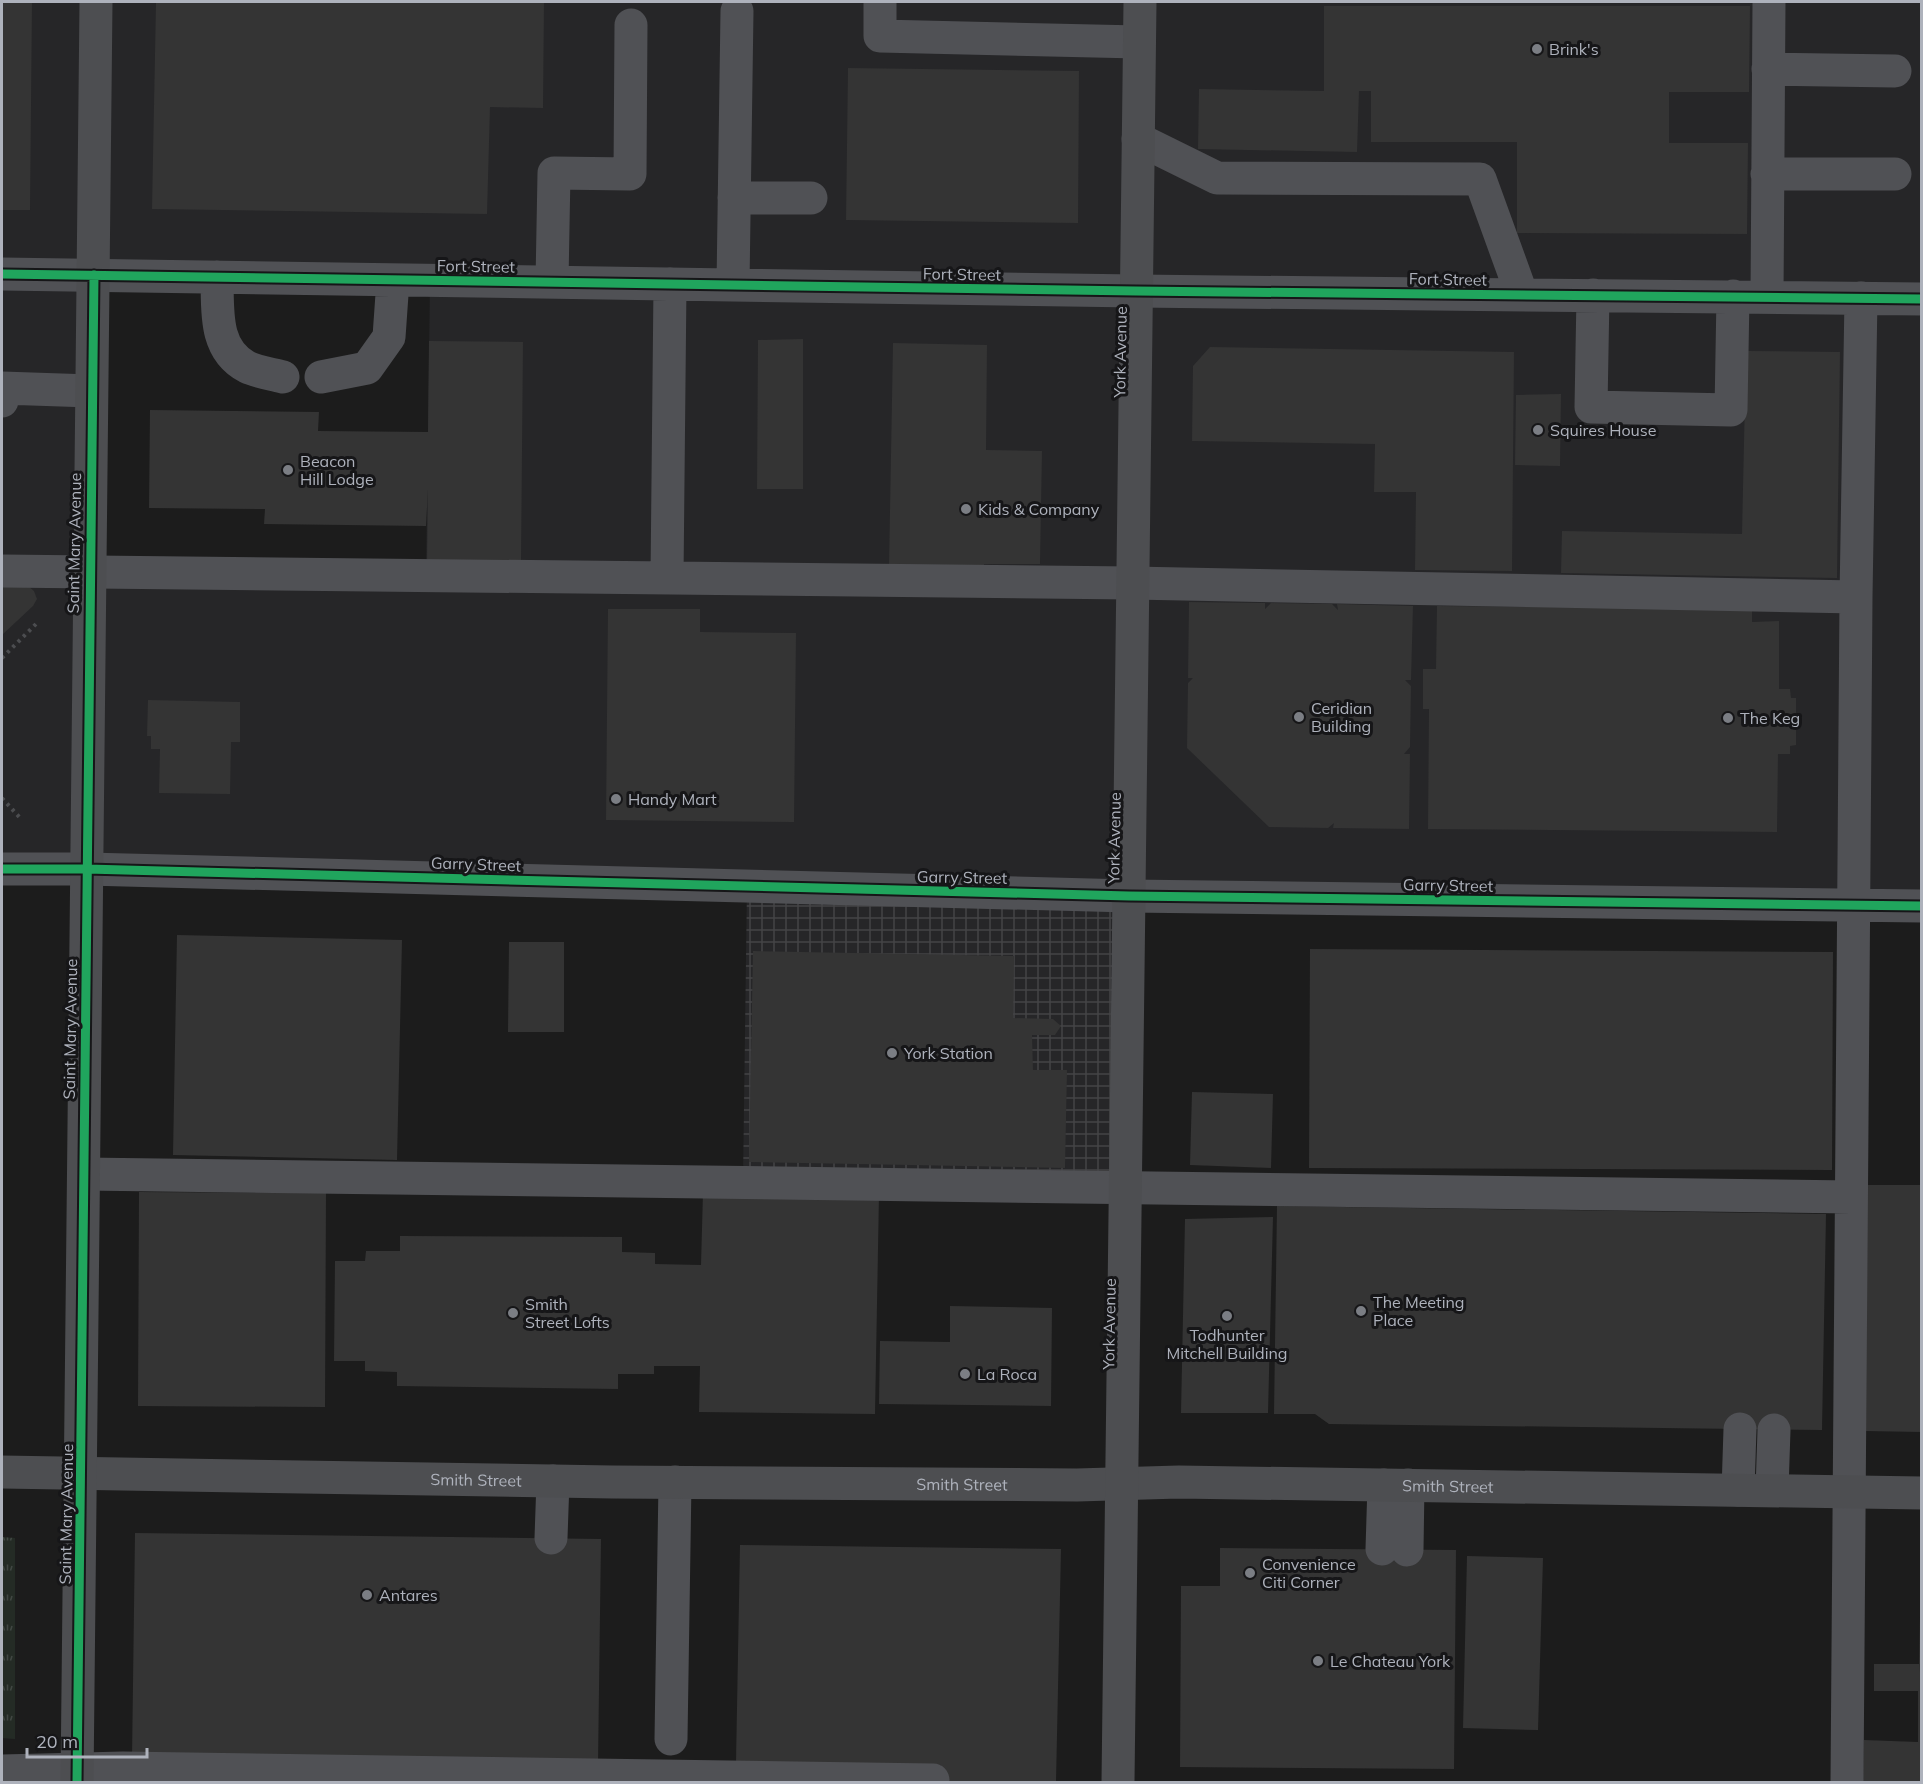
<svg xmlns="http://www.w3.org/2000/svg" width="1923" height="1784" font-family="Mulish,sans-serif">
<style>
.built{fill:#262628;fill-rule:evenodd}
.industrial{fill:url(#industrial-grid)}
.grass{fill:url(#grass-tufts)}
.building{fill:#343434}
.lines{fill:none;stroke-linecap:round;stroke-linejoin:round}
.path{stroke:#4c4d50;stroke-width:4;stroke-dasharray:3 4.5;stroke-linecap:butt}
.minor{stroke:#505155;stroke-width:33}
.major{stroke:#4d4e51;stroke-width:33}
.cycleway-casing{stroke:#161618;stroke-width:13}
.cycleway{stroke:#20a55d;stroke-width:9}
.poi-dot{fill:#7b7e84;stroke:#161618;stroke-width:2}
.labels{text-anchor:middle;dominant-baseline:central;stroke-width:6;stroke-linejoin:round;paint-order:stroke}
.poi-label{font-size:16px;fill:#aeb2bc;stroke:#161618;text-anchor:start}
.street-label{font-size:16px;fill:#aeb2bc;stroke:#161618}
</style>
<defs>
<pattern id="industrial-grid" width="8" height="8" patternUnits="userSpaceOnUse" patternTransform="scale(1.5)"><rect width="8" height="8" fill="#262628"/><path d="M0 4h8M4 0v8" fill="none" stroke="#434345"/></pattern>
<pattern id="grass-tufts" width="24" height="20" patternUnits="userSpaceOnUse" patternTransform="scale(1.5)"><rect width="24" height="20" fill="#242b25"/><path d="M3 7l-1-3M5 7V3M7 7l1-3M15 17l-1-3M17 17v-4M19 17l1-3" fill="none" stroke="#414743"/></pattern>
</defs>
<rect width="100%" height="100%" fill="#1c1c1c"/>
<path class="built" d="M2,2H1921V906L2,869ZM94,275L430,280L426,575L89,572Z"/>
<path class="industrial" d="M747,886L1129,896L1125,1188L743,1182Z"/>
<path class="grass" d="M2,1537L15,1538V1739L2,1738Z"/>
<path class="building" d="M2,2H32L30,210H2Z
M156,2H544L543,108L490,107L487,214L152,209Z
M1324,6H1750L1749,92H1669V143H1748L1747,234L1517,233V142H1371V91H1359L1357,152L1198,149L1199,89L1324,91Z
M848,68L1079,71L1078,223L846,220Z
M803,339V489H757L758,340Z
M429,341L523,342L521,562L427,561L428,489L426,526L264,524L265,509L149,508L150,410L319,412L318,431L428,432Z
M893,343L987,345L986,450L1042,451L1040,564H984V568L889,567Z
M1210,347L1514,352L1512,571L1415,570L1416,492H1374L1375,444L1192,441L1193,366Z
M1746,351L1840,352L1837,578L1561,573L1562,531L1742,534Z
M1561,394L1560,466L1515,465L1516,395Z
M2,585L28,586L34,591L37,599L33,606L2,635Z
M1189,602L1265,603V609L1271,603L1332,604L1338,610L1337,604L1413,606L1411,680H1405L1411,686L1410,747L1404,754H1410L1409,829L1333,828L1334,823L1328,828L1269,827L1187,748L1188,683L1193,678H1188Z
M1437,606L1752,609V622L1779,621V689H1790L1791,698H1796V745L1790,746V754H1778L1777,832L1428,829L1429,709H1423V669H1436Z
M608,609H700V632L796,633L794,822L606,820Z
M148,700L240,702V742H231L230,794L159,793L160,749H151V736H147Z
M177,935L402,940L397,1160L173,1155Z
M509,942H564V1032H508Z
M1310,949L1833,952L1832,1170L1309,1168Z
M753,951L1014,956L1013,1018L1053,1019L1061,1026L1055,1035H1032L1033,1070H1067L1065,1168L749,1162Z
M1192,1092L1273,1094L1271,1168L1190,1165Z
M1867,1185H1922V1432L1864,1431Z
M139,1192L326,1193L325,1407L138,1406Z
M703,1192L879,1194L875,1414L699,1412L700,1366H654V1374H618V1389L397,1386V1372L365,1371V1361H334L335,1261H365L366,1251H400V1236L622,1237V1252L655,1253V1264L701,1265Z
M1277,1206L1826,1214L1822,1430L1329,1424L1315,1414H1274Z
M1273,1217L1268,1413H1181L1185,1219Z
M950,1306L1052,1308L1051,1406L879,1404L880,1341L950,1342Z
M135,1533L601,1539L598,1764L132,1758Z
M740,1545L1061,1549L1056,1782H940L941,1765L736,1762Z
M1220,1548L1456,1550L1454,1769L1180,1767L1181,1586H1220Z
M1467,1556L1543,1558L1538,1730L1463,1728Z
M1919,1617L1922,1782H1863L1864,1740L1918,1742V1691H1874V1664H1919Z"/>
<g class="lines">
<path class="path" d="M2,658L38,622
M2,798L21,819"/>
<path class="minor" d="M880,2V36L1139,42
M1768,69L1895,71
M1138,139L1217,178L1480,179L1522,295
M1767,174H1895
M734,198H811
M2,274L1136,291L1922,299
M217,277C218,309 213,349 247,367C257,372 272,374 283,377
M552,282L554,173L630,174L631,25
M733,285L737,11
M1593,295L1591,407L1731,410L1733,296
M1767,297L1769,2
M321,377L367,368L389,337L393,280
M2,401V388L91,391
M2,571L1132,583L1856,597
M667,578L670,284
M2,869H87L1129,896L1922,906
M84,1174L1851,1197
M1738,1490L1740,1429
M1772,1490L1774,1430
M551,1538L553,1481
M1382,1549L1384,1485
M1407,1550L1408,1485
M671,1739L675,1482
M2,1771L123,1768L933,1780
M1847,1782L1856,597L1861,298"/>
<g class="major">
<path id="s1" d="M2,1472L612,1482L1077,1485L1179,1482L1922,1493"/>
<path d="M77,1782L96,2"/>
<path d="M1118,1782L1140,2"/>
</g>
<defs>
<path id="cycleway" d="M2,274L1136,291L1922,299
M2,869H87L1129,896L1922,906
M77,1782L94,275"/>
</defs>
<use href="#cycleway" class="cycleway-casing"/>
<use href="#cycleway" class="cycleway"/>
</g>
<g class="poi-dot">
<circle cx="1537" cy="49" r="6"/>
<circle cx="1538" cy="430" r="6"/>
<circle cx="288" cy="470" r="6"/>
<circle cx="966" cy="509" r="6"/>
<circle cx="1299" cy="717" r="6"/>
<circle cx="1728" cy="718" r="6"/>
<circle cx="616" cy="799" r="6"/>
<circle cx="892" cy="1053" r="6"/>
<circle cx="1361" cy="1311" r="6"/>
<circle cx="513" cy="1313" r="6"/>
<circle cx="1227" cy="1316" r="6"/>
<circle cx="965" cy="1374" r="6"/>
<circle cx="1250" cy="1573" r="6"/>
<circle cx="367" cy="1595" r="6"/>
<circle cx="1318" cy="1661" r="6"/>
</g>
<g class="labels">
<g class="poi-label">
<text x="1549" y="49">Brink's</text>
<text x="1550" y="430">Squires House</text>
<text x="300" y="461">Beacon<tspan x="300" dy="18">Hill Lodge</tspan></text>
<text x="978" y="509">Kids &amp; Company</text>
<text x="1311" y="708">Ceridian<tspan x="1311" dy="18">Building</tspan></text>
<text x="1740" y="718">The Keg</text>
<text x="628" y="799">Handy Mart</text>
<text x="904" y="1053">York Station</text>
<text x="1373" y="1302">The Meeting<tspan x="1373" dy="18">Place</tspan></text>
<text x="525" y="1304">Smith<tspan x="525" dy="18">Street Lofts</tspan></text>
<text x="1227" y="1335" text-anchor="middle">Todhunter<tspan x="1227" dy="18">Mitchell Building</tspan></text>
<text x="977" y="1374">La Roca</text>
<text x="1262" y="1564">Convenience<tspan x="1262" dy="18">Citi Corner</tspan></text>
<text x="379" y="1595">Antares</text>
<text x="1330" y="1661">Le Chateau York</text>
</g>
<g class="street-label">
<text transform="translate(476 266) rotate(1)">Fort Street</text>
<text transform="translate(962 274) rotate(1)">Fort Street</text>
<text transform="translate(1448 279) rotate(1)">Fort Street</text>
<text transform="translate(1120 352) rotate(-89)">York Avenue</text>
<text transform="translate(74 543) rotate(-89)">Saint Mary Avenue</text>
<text transform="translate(1114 838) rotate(-89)">York Avenue</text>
<text transform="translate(476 864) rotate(2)">Garry Street</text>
<text transform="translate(962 877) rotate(1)">Garry Street</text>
<text transform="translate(1448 885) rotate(1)">Garry Street</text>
<text transform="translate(70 1029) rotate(-89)">Saint Mary Avenue</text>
<text transform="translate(1109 1324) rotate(-89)">York Avenue</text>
<text stroke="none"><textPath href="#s1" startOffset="474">Smith Street</textPath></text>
<text stroke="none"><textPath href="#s1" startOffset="960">Smith Street</textPath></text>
<text stroke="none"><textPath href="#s1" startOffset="1446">Smith Street</textPath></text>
<text transform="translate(66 1514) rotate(-89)">Saint Mary Avenue</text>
</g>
</g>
<rect width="1923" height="1784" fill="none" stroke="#aeb2bc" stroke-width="6"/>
<path d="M27 1748v9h120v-9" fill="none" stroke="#aeb2bc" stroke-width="3"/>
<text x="36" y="1748" font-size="18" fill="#aeb2bc" stroke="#161618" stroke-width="4.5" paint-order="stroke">20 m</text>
</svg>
